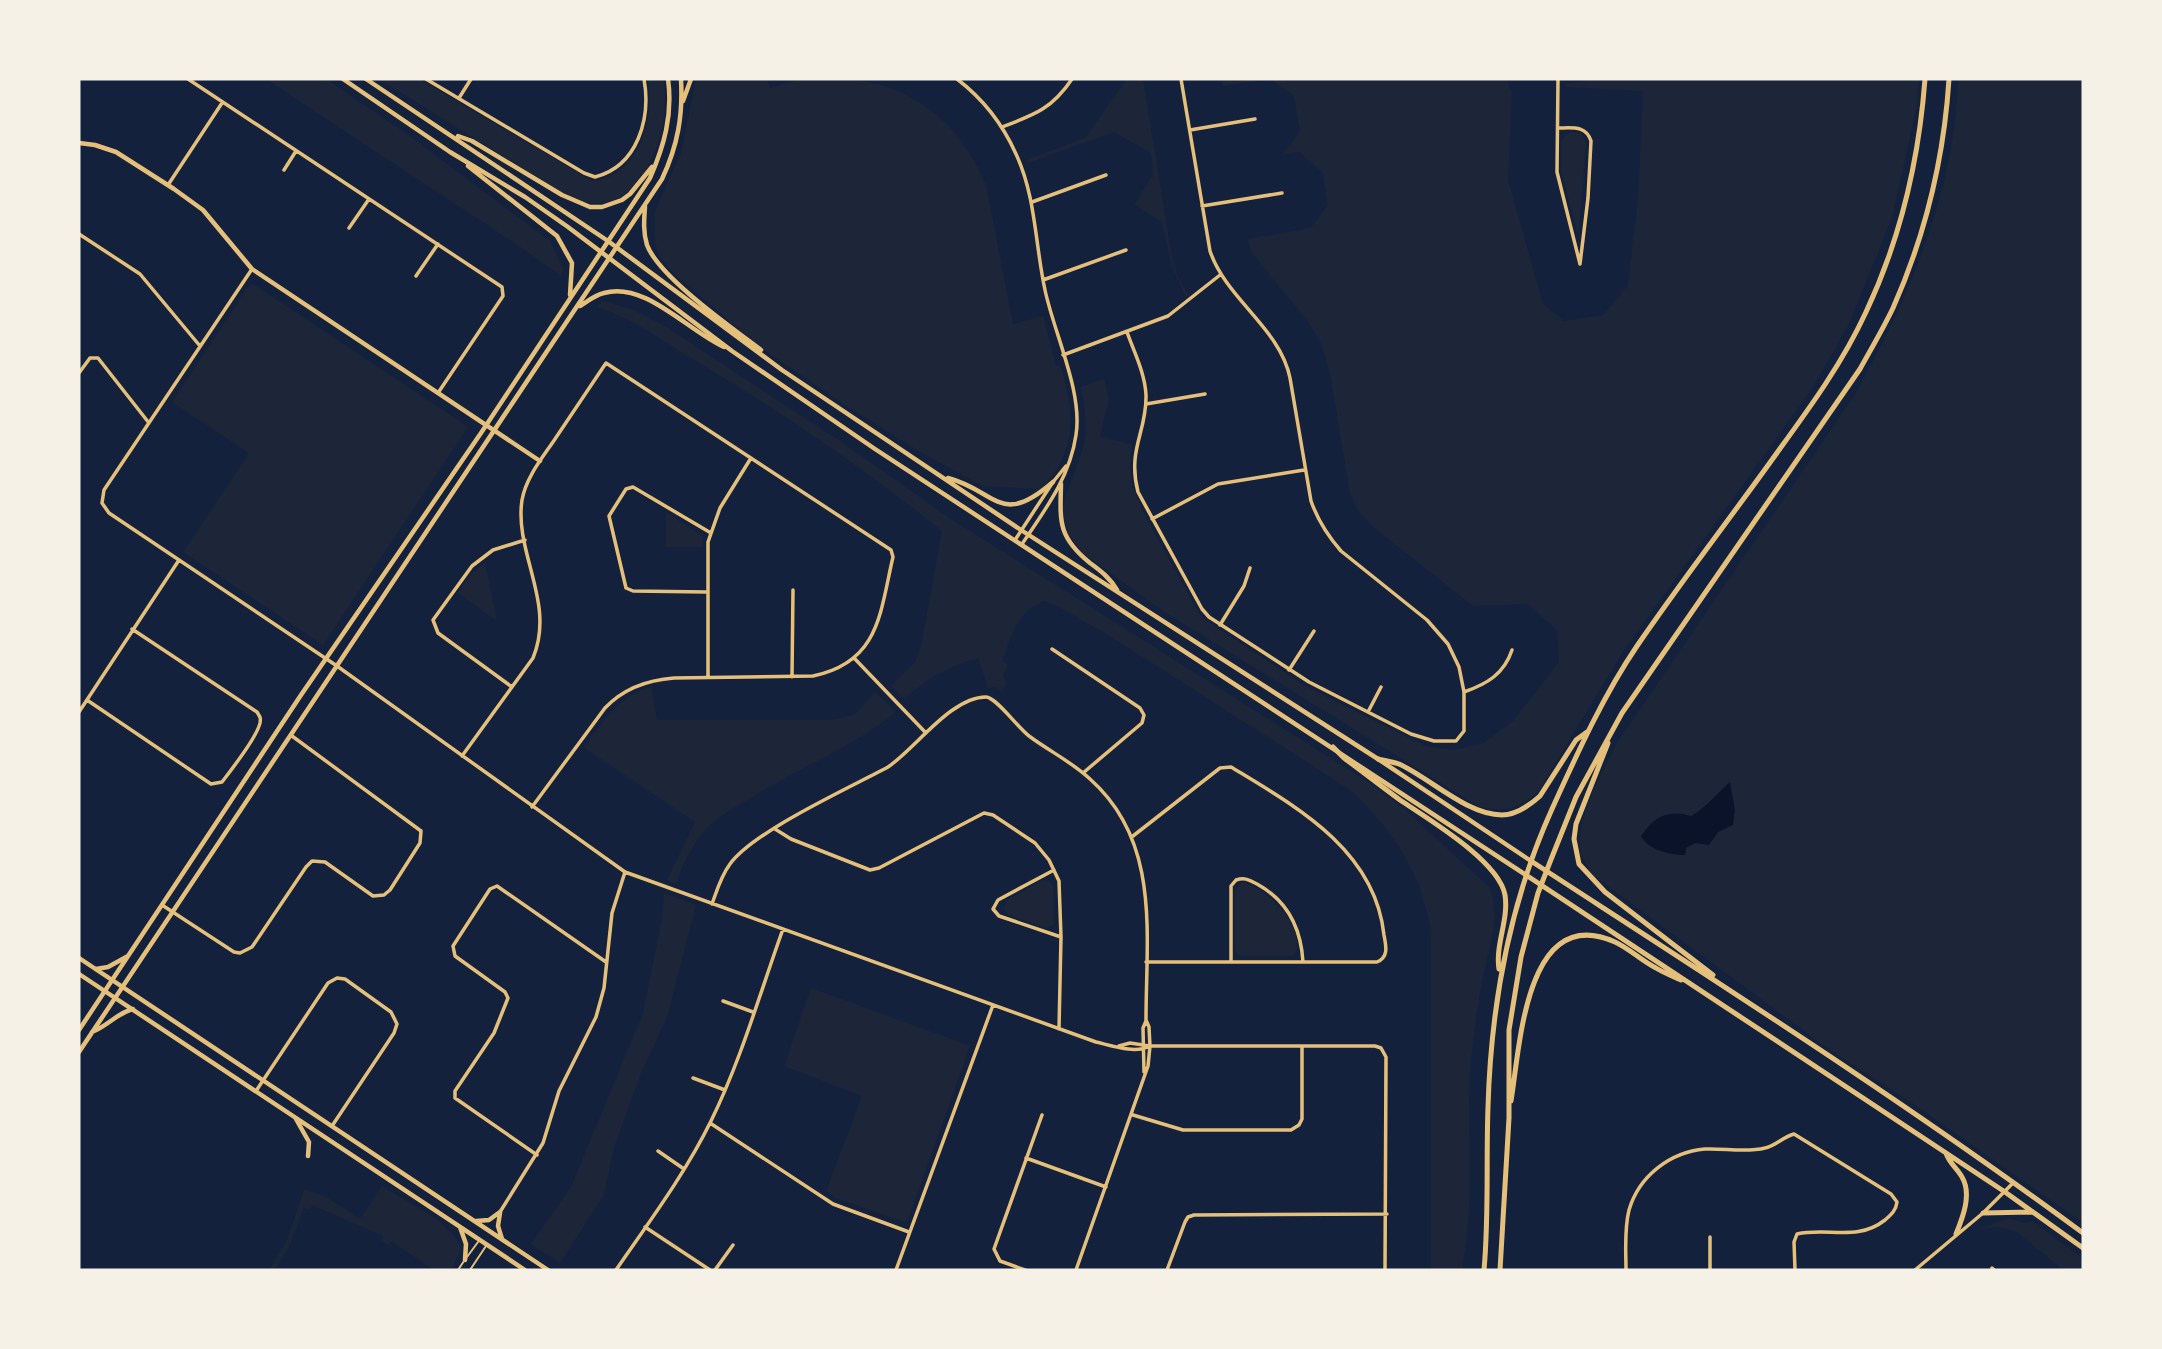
<svg xmlns="http://www.w3.org/2000/svg" width="2162" height="1349" font-family="'Noto Serif',serif">
<style>
.green{fill:#1d2539}
.water{fill:#0b132b}
.lines{fill:none;stroke-linecap:round;stroke-linejoin:round}
.service{stroke:#e5c07b;stroke-width:2}
.minor{stroke:#e5c07b;stroke-width:3.5}
.tertiary{stroke:#e5c07b;stroke-width:4.5}
.secondary{stroke:#e5c07b;stroke-width:4.5}
.primary{stroke:#e5c07b;stroke-width:5}
</style>
<rect width="100%" height="100%" fill="#14213d"/>
<path class="green" d="M266,79H326L407,134L550,241L563,268L561,276L522,248Z
M379,79H419L592,181C639,177 655,118 648,79H663C673,121 647,210 591,203C576,202 564,193 551,186Z
M696,79H767L770,88C781,85 794,80 806,79C890,71 953,107 986,185L1013,324L1043,316L1056,366L1060,365C1075,412 1078,451 1041,489L983,486L922,453L848,407L763,349L674,274L659,256L655,242V211L681,153Z
M1127,79H1143L1171,252L1177,274L1188,295L1186,297L1172,267L1162,222L1134,205L1153,174L1151,153L1114,132L1031,162L1027,163L1026,160L1085,138Z
M1222,79H1506L1512,92L1508,180L1543,304L1564,321L1603,315L1628,286L1638,199L1643,91L1566,87V84L1597,79H1919L1917,105L1892,218L1848,326L1813,387L1620,656L1538,792C1518,809 1504,813 1478,806L1163,611L1084,554L1068,534L1063,512L1064,500L1083,449L1086,433L1084,402L1080,387L1104,379L1109,399L1100,436L1132,445L1130,464L1132,485L1144,514L1201,617L1305,686L1425,746L1454,750L1484,743L1513,721L1559,662L1557,630L1528,604L1473,606L1373,527L1358,511L1350,494L1330,373L1322,345L1307,320L1252,253L1247,239L1311,228L1328,205L1323,173L1299,152L1282,155L1300,131L1294,96L1270,79L1223,86Z
M1958,79H2083V1223L1917,1106L1826,1047L1594,876C1589,869 1583,861 1581,852C1573,823 1604,769 1617,743L1854,396C1909,299 1955,192 1958,79Z
M1570,132L1581,133L1586,142L1579,232H1577L1561,170L1562,139Z
M253,284L468,427L323,645L183,552L249,453L172,402L248,287Z
M602,301L634,310L663,325L840,441L951,519L1365,780L1402,807L1490,888C1501,919 1489,947 1483,977C1475,1017 1470,1058 1469,1099C1469,1156 1473,1214 1462,1270H1431V931C1421,872 1393,829 1349,789L1110,636L1057,606L1044,601C1017,611 1011,637 1002,661L1008,665L1003,675L1007,684L1001,691L996,687L988,688L978,658C948,666 927,679 904,699L891,686L915,662L921,647L942,531C864,468 781,412 696,361C664,342 633,318 597,307Z
M666,512L701,535L703,537L702,547H666Z
M485,562L497,621L458,593L471,574Z
M651,687L657,720H831L854,715L875,692L896,712C852,748 796,769 747,800C734,808 719,816 708,827C694,841 682,865 676,884L667,880L695,822L584,748C602,723 619,695 651,687Z
M1043,880L1049,881L1053,886L1054,925L1046,928L1008,915L1004,909L1007,900Z
M1242,883C1265,884 1311,934 1293,956H1240L1235,951V890Z
M664,893L696,905L667,1017L642,1071L614,1147L604,1195L560,1263L531,1244L571,1187L643,1013L662,919Z
M811,988L970,1046L909,1217L904,1222L836,1198L826,1191L862,1096L784,1066Z
M382,1186C402,1200 457,1224 461,1250L451,1270H434L391,1241L388,1245L382,1241L383,1236L312,1205L310,1210L304,1208L288,1249L274,1270H269L288,1238L304,1189L326,1197L360,1219Z
M2008,1218L2025,1223L2032,1221L2083,1259V1270H2063L2016,1231L1996,1227L1977,1230Z"/>
<path class="water" d="M1730,782L1735,810L1733,825L1718,832L1709,845L1695,843L1686,848L1685,855C1670,855 1648,850 1641,836C1654,817 1667,809 1691,816C1707,807 1716,794 1730,782Z"/>
<g class="lines">
<path class="service" d="M467,1257L478,1242
M458,1270L464,1261
M470,1270L486,1246"/>
<path class="minor" d="M188,79L502,287L503,296L438,393
M426,79L584,173L595,177C638,166 651,118 644,79
M957,79C982,98 1003,125 1016,154C1036,197 1035,244 1045,290C1054,333 1083,392 1076,435C1070,477 1045,510 1022,544
M1558,79L1557,172L1580,264L1588,198L1591,141C1586,125 1572,128 1558,128
M459,98L471,79
M1002,127C1034,115 1052,109 1072,79
M1190,130L1255,119
M284,170L296,151
M168,185L222,103
M1032,202L1106,175
M1202,206L1282,193
M349,228L369,199
M79,234L140,274L200,346
M252,269L104,490L102,503L109,513L337,666L625,872L1096,1042C1113,1046 1135,1054 1150,1046
M416,276L438,244
M1043,280L1126,250
M1127,332C1134,352 1145,373 1146,395C1147,432 1127,449 1138,492L1202,609L1209,617L1309,682L1411,734L1434,741H1456L1464,731V692L1459,667L1448,644L1427,620L1341,551C1327,535 1318,521 1311,501L1290,378C1280,328 1226,299 1210,251L1181,79
M1063,355L1168,316L1220,275
M79,373L90,358H98L149,423
M1146,404L1205,394
M1152,519L1218,484L1304,470
M1015,540L1053,482L1066,466
M707,592L633,591L626,588L609,516L626,489L633,487L711,533
M1220,625L1244,586L1250,568
M1052,649L1140,708L1144,715L1142,723L1083,773
M855,659L926,733
M1289,670L1314,631
M708,676V542L720,508L751,458
M792,677L793,590
M512,687L438,633L433,620L472,566L493,550L525,540
M1464,692C1487,684 1504,674 1512,650
M87,700L211,784L222,782C232,769 257,737 260,723C261,717 260,717 257,712L132,629
M79,712L179,560
M1368,712L1381,687
M462,756L533,658C556,603 514,553 522,500C526,477 543,457 555,439C572,414 589,388 606,363L891,550L893,557C880,612 880,662 813,676L674,678C647,680 624,688 605,708L532,807
M775,829L791,839L870,870L879,868L984,813L993,815L1035,843L1049,860L1059,881L1061,937L1059,1029
M1133,836L1220,768L1231,767C1297,807 1375,850 1384,935C1386,946 1389,957 1377,962H1146
M1054,870L998,900L993,909L999,916L1061,937
M712,904C717,890 721,876 730,864C754,831 849,788 888,767C916,748 951,697 986,697C996,697 1018,728 1029,736C1049,751 1072,762 1090,779C1161,842 1146,934 1146,1020L1149,1027L1150,1046L1148,1066L1076,1270
M162,905L234,952L240,953L252,947L306,867L312,861L325,862L373,896L384,895L390,890L420,843L421,831L292,736
M1231,962V886L1236,880C1245,877 1249,880 1257,884C1288,901 1301,928 1303,962
M723,1001L753,1012
M1119,1046L1130,1043L1150,1046H1375L1381,1048L1386,1057L1385,1270
M1144,1072L1143,1028L1146,1021
M693,1078L725,1090
M256,1091L328,983L337,978L345,979L391,1012L397,1024L394,1033L332,1126
M1133,1115L1183,1130H1291L1299,1125L1302,1119V1046
M710,1123L833,1204L909,1232
M658,1151L684,1169
M537,1155L455,1098V1091L494,1033L508,998L505,992L455,956L453,946L490,889L497,886L606,962
M1026,1158L1106,1187
M500,1212L543,1143L559,1091L596,1017L604,988L612,913L625,872
M645,1227L710,1270
M1992,1268L1994,1270
M616,1270C649,1222 685,1174 711,1121C741,1060 760,993 783,929
M715,1270L733,1245
M896,1270L993,1005
M1025,1270L1000,1261L994,1249L1042,1115
M1167,1270L1185,1222L1188,1217L1194,1215L1387,1214
M1626,1270C1626,1251 1624,1230 1629,1210C1639,1176 1670,1152 1705,1149C1724,1148 1746,1153 1765,1148C1775,1146 1783,1137 1794,1134L1891,1194L1897,1202C1896,1210 1892,1214 1885,1220C1857,1242 1828,1227 1797,1234L1794,1242L1795,1270
M1710,1270V1237
M1915,1270L1983,1213L2013,1183"/>
<path class="tertiary" d="M79,143L95,145L116,152L174,189L203,210L252,269L540,461
M79,958L548,1270
M79,974L525,1270
M296,1119L309,1142L308,1156
M500,1213L498,1226L502,1239
M476,1221L489,1220L500,1212
M460,1227L466,1244L465,1260"/>
<path class="secondary" d="M343,79L450,152L525,197L568,227L732,351L875,449L1526,875
M366,79L608,241L782,370L1021,530L1378,759L1531,861
M683,101L691,79
M458,136L472,141L562,195L590,207H602L622,200L630,194L652,167
M468,166L557,236L572,263L570,295
M645,207C644,220 643,232 647,245C659,277 732,328 761,350
M580,306C588,301 595,295 604,293C645,281 688,331 724,347
M948,478C997,491 1000,528 1053,482
M1061,484C1060,522 1058,537 1090,563C1101,571 1110,578 1117,590
M96,969L108,967L128,956
M79,1030L301,695L481,433L650,178C664,146 673,115 668,79
M92,1032C108,1026 117,1013 133,1009
M79,1052L662,179C678,145 683,115 681,79"/>
<path class="primary" d="M1608,743L1576,824L1574,839L1579,864L1605,892L1713,975
M1333,747L1344,758C1363,772 1381,786 1400,800C1428,819 1499,861 1505,895C1509,920 1495,945 1499,969
M1378,759C1385,761 1393,762 1399,764C1430,778 1467,815 1502,815C1516,815 1530,805 1540,796L1576,740L1587,732
M1531,861C1717,982 1904,1101 2083,1233
M1526,875L2005,1192L2083,1248
M1511,1101C1520,1048 1525,902 1615,942C1630,949 1642,961 1656,968C1664,973 1672,976 1681,980
M1946,1153C1949,1163 1957,1168 1962,1177C1972,1194 1963,1217 1956,1234
M1983,1213L2032,1212
M1484,1270C1489,1216 1486,1161 1488,1107C1491,1004 1510,902 1552,809C1577,754 1603,696 1637,646C1682,580 1732,516 1779,450C1811,406 1843,362 1866,312C1900,240 1919,158 1925,79
M1500,1270L1509,1118V1030L1521,957L1538,893L1550,862L1576,797L1622,713L1860,369C1871,349 1883,329 1893,308C1925,236 1944,157 1949,79"/>
</g>
<rect width="2162" height="1349" fill="none" stroke="#f6f1e7" stroke-width="161"/>
</svg>
